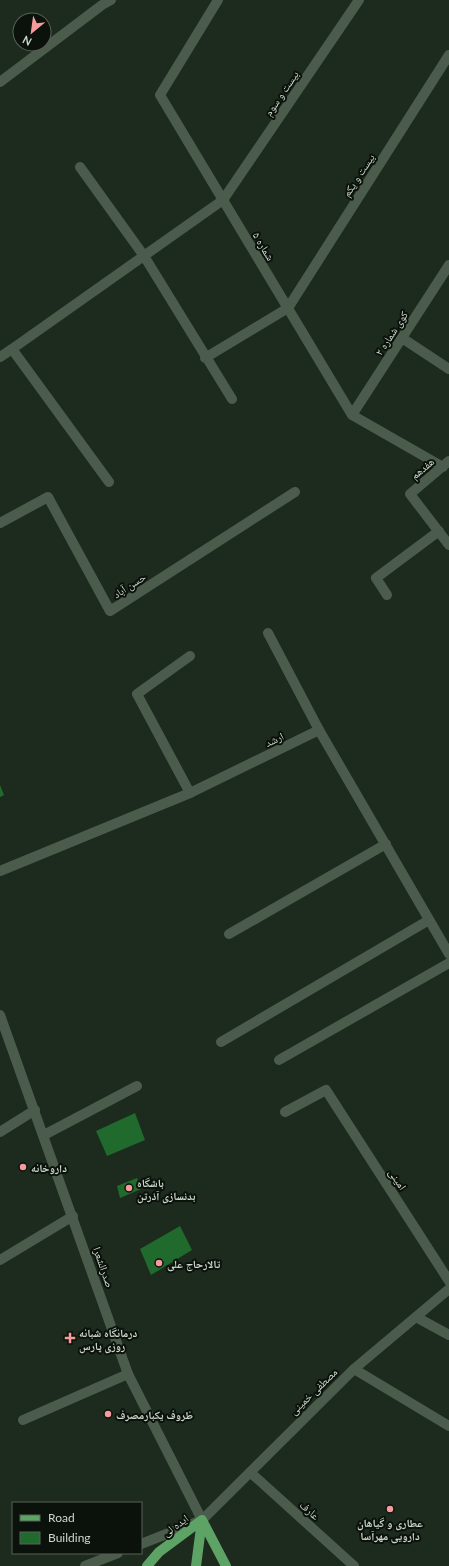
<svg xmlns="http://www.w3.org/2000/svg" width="449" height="1566" font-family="Lato,'Noto Naskh Arabic',sans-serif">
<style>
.building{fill:#206a2e}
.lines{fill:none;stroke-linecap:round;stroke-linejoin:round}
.service{stroke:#4b5c4c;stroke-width:10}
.pedestrian{stroke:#4b5c4c;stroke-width:10}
.minor{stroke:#4b5c4c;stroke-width:10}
.secondary{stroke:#4b5c4c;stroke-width:10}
.primary{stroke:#5ea366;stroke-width:10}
.poi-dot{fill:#f59b9b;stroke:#0b120b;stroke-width:1.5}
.labels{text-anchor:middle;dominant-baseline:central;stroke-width:4;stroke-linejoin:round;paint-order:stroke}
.street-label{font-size:11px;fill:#cdd7cd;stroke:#0b120b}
.poi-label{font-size:11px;font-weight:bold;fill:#cdd7cd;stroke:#0b120b;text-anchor:start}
</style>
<rect width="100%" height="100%" fill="#1c2b1d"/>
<path class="building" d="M0,785L4,795L0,797Z
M135,1113L145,1140L107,1156L96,1131Z
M137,1178L141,1189L120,1198L117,1186Z
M180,1226L192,1250L151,1275L140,1249Z"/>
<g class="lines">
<path class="service" d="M0,523L48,497L110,611L295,492
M268,633L319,730
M190,656L137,694L190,793
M0,1132L35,1110
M0,1260L73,1216
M23,1420L128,1374"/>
<path class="pedestrian" d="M0,871L190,793L319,730"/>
<path class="minor" d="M218,0L160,95L352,415L443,467
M0,82L102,5L111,0
M80,167L144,256L232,399
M402,338L449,369
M0,357L12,349
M205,358L288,308L449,55
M352,415L449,265
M449,461L410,494L449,545
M109,482L12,349L223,200L359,0
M387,595L376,578L439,531
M319,730L449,954
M229,934L386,844
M221,1042L429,920
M279,1060L449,963
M285,1112L326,1090L449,1281
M44,1135L137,1086
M416,1317L449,1335
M354,1369L449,1426"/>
<path class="secondary" d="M0,1015L128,1374L202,1520
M250,1472L354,1566
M141,1544L202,1520L354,1369L449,1289
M85,1566L118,1553"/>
<path class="primary" d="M202,1520L226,1566
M147,1566L159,1552L202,1520
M196,1566L202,1520"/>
</g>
<g class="poi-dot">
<circle cx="23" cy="1167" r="4"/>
<circle cx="129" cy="1188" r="4"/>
<circle cx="159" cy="1263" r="4"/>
<path d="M68 1332h4v4h4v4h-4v4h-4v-4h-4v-4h4z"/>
<circle cx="108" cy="1414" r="4"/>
<circle cx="390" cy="1509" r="4"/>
</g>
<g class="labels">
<g class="street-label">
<text transform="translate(281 93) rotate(-56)">بیست و سوم</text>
<text transform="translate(358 175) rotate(-57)">بیست و یکم</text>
<text transform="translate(264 246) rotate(59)">شماره ۵</text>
<text transform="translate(391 333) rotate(-57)">کوی شماره ۲</text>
<text transform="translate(422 468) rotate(-40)">هفدهم</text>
<text transform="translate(129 585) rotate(-33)">حسن آباد</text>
<text transform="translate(274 739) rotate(-26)">ارشد</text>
<text transform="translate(398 1179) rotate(57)">امینی</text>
<text transform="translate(104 1267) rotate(71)">صدرالشعرا</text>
<text transform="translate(313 1391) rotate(-44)">مصطفی خمینی</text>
<text transform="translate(310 1510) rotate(42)">عارف</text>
<text transform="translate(175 1525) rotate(-36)">ایده لى</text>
</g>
<g class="poi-label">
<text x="31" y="1167">داروخانه</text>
<text x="137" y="1182">باشگاه<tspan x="137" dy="13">بدنسازی آذرتن</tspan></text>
<text x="167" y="1263">تالارحاج علی</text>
<text x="79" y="1332">درمانگاه شبانه<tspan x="79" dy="13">روزی پارس</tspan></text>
<text x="116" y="1414">ظروف یکبارمصرف</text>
<text x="390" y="1522" text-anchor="middle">عطاری و گیاهان<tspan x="390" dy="13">دارویی مهرآسا</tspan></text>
</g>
</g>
<rect x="12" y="1502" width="130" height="52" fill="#0b120b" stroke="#596159"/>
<rect x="20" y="1515" width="20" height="6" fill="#5ea366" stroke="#596159"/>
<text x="48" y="1522" font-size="12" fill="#cdd7cd">Road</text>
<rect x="20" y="1532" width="20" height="12" fill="#206a2e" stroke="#596159"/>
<text x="48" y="1542" font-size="12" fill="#cdd7cd">Building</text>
<g transform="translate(32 32) rotate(209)"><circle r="19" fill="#0b120b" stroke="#596159"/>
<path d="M0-3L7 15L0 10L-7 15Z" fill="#f59b9b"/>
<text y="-6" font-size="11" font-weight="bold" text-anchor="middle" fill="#cdd7cd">N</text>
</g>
</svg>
